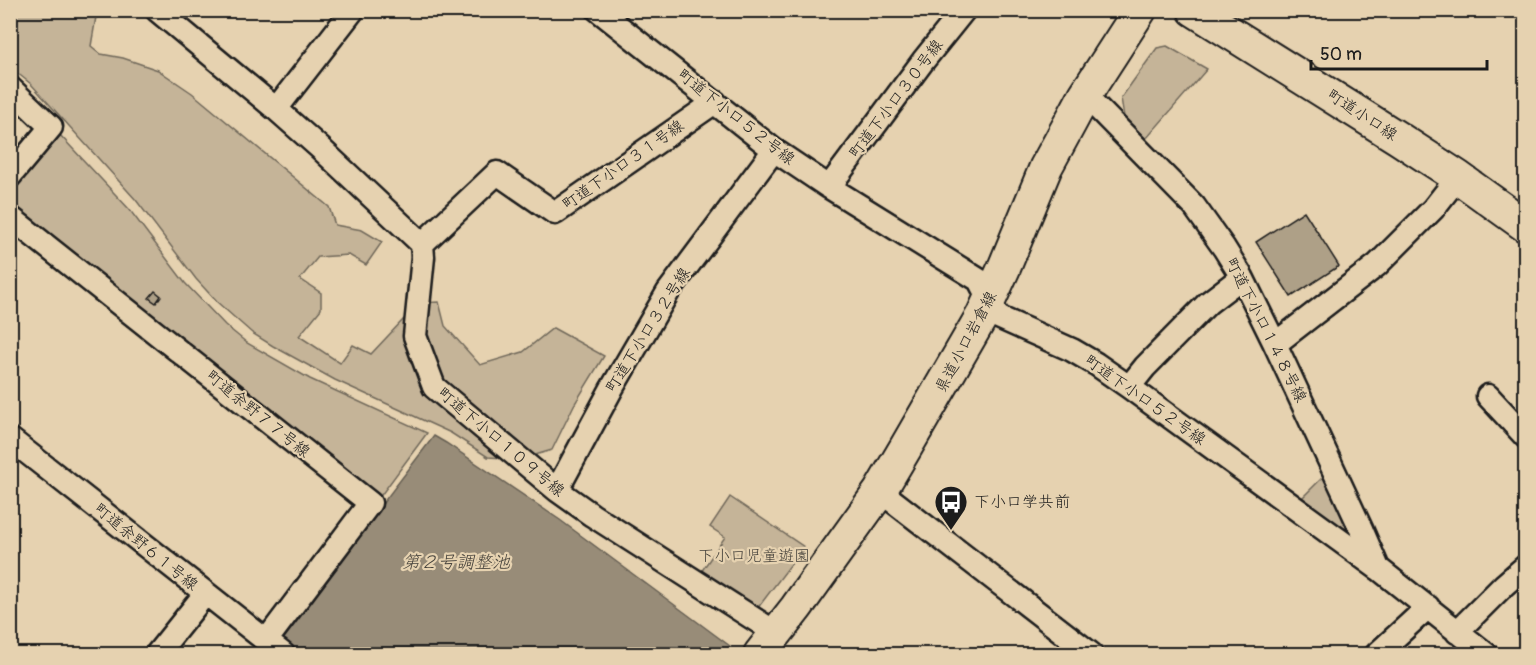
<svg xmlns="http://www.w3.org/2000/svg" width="1536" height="665" font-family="Pangolin,'Klee One',sans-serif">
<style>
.green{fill:#c5b498;stroke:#70685a;stroke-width:1.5}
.water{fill:#988c78;stroke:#665f53;stroke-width:1.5}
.building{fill:#aea087;stroke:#1c1c1c;stroke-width:1.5}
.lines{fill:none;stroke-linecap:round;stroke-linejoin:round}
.street-casing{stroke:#1c1c1c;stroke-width:27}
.secondary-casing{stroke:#1c1c1c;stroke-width:36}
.street{stroke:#e6d2b0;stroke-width:22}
.secondary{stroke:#e6d2b0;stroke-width:32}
.labels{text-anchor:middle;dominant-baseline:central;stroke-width:4.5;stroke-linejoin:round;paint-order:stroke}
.street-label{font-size:16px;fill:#1c1c1c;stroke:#e6d2b0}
.poi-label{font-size:16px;fill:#1c1c1c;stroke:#e6d2b0;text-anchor:start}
.park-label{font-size:16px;fill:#46423b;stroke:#e6d2b0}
.water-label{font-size:18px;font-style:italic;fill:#47433c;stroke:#e6d2b0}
</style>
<rect width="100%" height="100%" fill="#e6d2b0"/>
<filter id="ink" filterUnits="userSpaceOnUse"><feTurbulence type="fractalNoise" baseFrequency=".0167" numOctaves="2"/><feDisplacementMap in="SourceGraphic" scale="12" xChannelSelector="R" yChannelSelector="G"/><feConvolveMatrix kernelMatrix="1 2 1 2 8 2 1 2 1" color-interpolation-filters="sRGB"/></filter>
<g filter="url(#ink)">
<path class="green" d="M10,11H97L91,46L101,54L123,58L158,70L192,93L329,207L335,225L362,230L382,242L366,265L349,255L318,257L300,279L321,293V309L299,336L340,363L353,345L371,354L419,303L439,302L445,326L480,365L523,352L553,328L604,356L574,405L552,450L522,459L488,457L451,433L335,380L273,346L252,333L217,302L196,279L136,200L31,84L11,68Z
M1167,46L1207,69L1146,139L1124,117L1121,98L1157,48Z
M59,134L129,209L185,283L225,325L247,343L310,379L427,433L379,498L13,204L12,191Z
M1324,476L1350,532L1347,534L1300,500Z
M730,497L804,547L757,609L701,572L725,537L710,527Z"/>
<path class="water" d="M434,436L446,443L560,520L730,646L723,654H299L284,643V633Z"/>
<path class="building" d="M1304,211L1339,266L1291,297L1256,242Z
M155,291L161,296L156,303L149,298Z"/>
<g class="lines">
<defs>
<path id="street" d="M157,10L276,109L320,148L422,244L423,257L415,336L434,387L557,490L592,515L776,633
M598,10L774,150L829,187L979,280L998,317L1072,350L1096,364L1129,387L1379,569L1486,654
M10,88L51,127L10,176
M1085,95L1194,206L1224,248L1242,277L1275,344L1362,531L1378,568
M276,109L353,10
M829,187L923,61L964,10
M10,217L370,503L266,641
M422,244L497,173L555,213L715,102
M1275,344L1377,265L1433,209L1458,177
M1129,387L1145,367L1208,303L1242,277
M1488,396L1526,437
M10,439L283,654
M557,490L612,388L668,292L774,150
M880,491L1091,654
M1457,632L1504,585L1526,566
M157,654L205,594
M1377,654L1428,607"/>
<path id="secondary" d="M1194,10L1398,138L1458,177L1526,226
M760,654L796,608L880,491L906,447L983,314L1004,268L1046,167L1070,123L1085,95L1140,10"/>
</defs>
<use href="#street" class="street-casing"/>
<use href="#secondary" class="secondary-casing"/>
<use href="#street" class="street"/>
<use href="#secondary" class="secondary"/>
</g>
</g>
<defs>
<symbol id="bus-pin" viewBox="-11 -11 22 30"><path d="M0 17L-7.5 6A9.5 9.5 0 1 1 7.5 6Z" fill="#1c1c1c" stroke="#e6d2b0"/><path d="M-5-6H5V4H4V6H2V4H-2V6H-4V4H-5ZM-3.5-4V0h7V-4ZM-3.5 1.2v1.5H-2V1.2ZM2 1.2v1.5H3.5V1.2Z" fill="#fff"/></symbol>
</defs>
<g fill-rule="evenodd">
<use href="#bus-pin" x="932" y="483" width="38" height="52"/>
</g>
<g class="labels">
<g class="street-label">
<text transform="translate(896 99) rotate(-53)">町道下小口３０号線</text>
<text transform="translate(1362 115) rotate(33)">町道小口線</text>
<text transform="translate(736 117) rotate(38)">町道下小口５２号線</text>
<text transform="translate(623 165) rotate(-35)">町道下小口３１号線</text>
<text transform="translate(648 330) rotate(-58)">町道下小口３２号線</text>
<text transform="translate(1266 330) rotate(63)">町道下小口１４８号線</text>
<text transform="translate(966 342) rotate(-62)">県道小口岩倉線</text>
<text transform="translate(1145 400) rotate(35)">町道下小口５２号線</text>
<text transform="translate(258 414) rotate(39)">町道余野７７号線</text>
<text transform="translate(501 442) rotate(40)">町道下小口１０９号線</text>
<text transform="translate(146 547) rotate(39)">町道余野６１号線</text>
</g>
<g class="poi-label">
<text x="974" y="502">下小口学共前</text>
</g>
<g class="park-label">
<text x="754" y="556">下小口児童遊園</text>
</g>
<g class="water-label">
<text x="456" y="562">第２号調整池</text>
</g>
</g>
<rect width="1536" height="665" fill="none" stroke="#e6d2b0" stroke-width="36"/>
<rect x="18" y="18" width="1500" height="629" fill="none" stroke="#1c1c1c" stroke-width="2" filter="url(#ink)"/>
<path d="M1311 60v9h176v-9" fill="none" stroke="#1c1c1c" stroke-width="3"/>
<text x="1320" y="60" font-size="18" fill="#1c1c1c" stroke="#e6d2b0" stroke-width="4.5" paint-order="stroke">50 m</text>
</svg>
